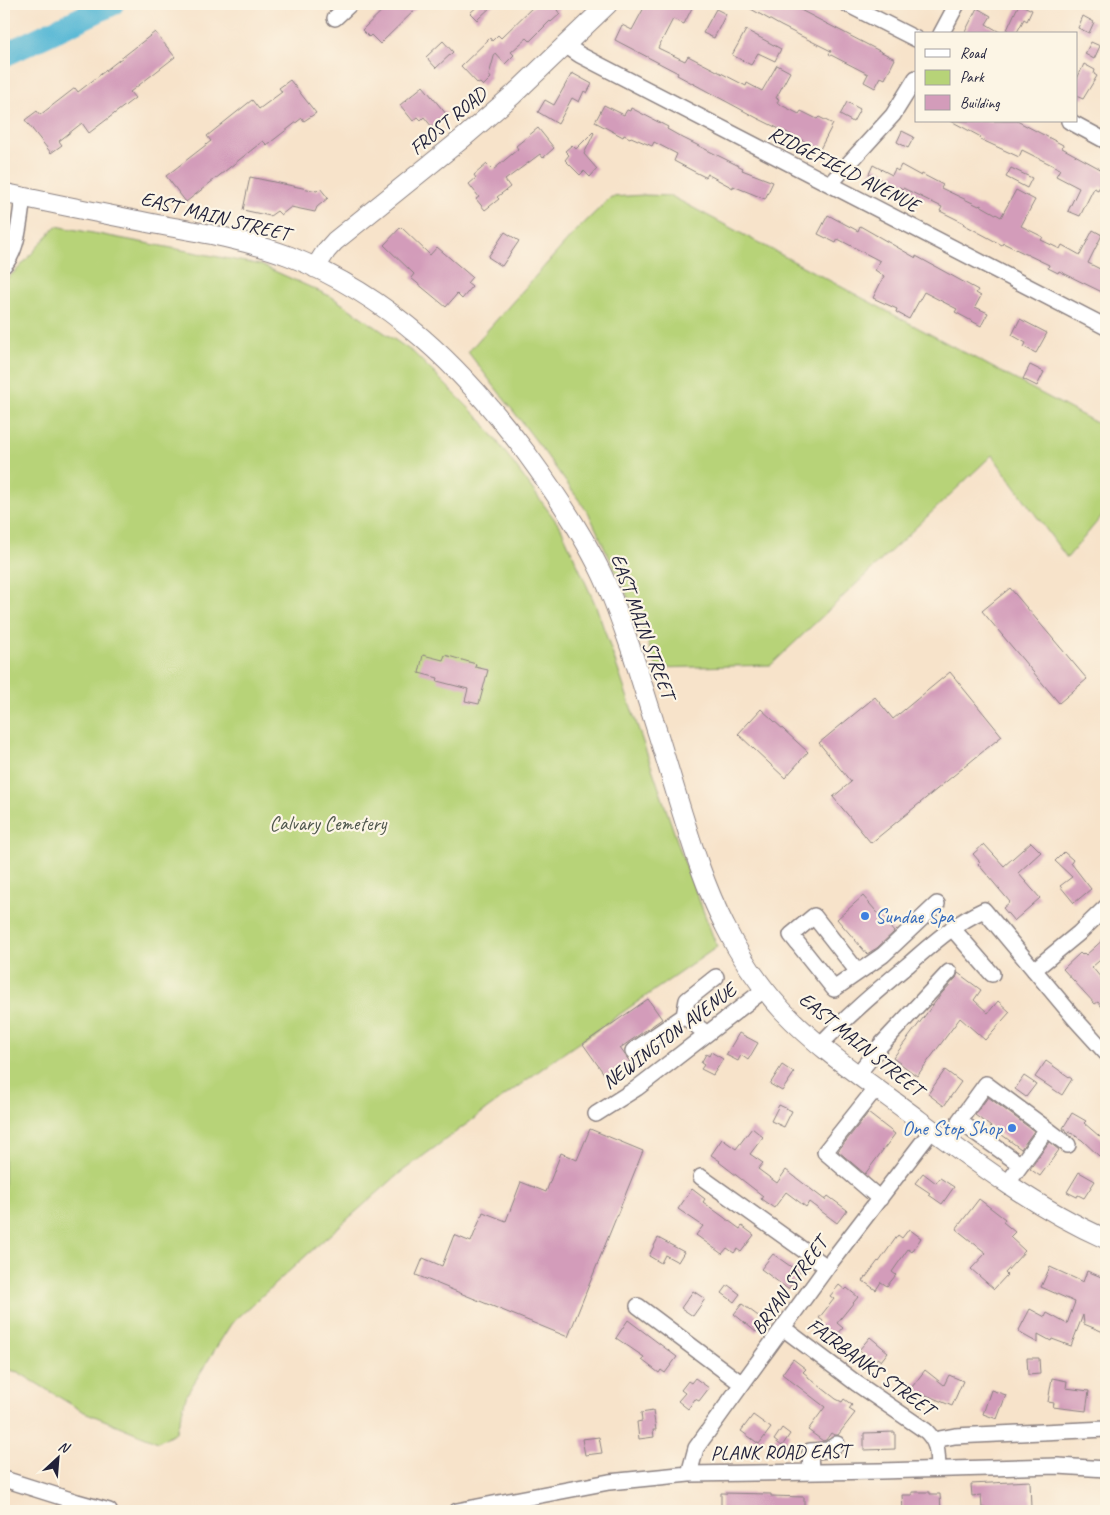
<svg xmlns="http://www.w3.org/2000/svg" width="1110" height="1515" font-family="Caveat,sans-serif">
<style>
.green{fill:#b7d378;stroke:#6c7a5a}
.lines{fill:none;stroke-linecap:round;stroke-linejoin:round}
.river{stroke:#56b8d5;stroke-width:24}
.building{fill:#d39cba}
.minor-casing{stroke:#8c8282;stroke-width:18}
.major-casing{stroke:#8c8282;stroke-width:21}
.minor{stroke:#fff;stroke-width:15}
.major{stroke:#fff;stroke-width:19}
.shop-dot{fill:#3f7fe0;stroke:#fcf5e5;stroke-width:2}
.labels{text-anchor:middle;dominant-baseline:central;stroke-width:4.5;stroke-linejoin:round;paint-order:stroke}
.street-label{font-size:20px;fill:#22223b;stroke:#fcf5e5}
.park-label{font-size:20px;fill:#4f574d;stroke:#fcf5e5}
.shop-label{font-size:20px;fill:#366cbe;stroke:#fcf5e5;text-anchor:start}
</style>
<rect width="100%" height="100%" fill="#fcf5e5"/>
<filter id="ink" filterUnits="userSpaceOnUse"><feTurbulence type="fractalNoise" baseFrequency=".02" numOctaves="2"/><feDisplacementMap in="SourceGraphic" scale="10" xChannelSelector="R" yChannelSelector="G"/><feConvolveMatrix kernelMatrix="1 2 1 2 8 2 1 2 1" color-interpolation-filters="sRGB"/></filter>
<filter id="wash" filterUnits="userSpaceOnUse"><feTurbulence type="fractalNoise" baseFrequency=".0096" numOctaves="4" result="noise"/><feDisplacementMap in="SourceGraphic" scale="20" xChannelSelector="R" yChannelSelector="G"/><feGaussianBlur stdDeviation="1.12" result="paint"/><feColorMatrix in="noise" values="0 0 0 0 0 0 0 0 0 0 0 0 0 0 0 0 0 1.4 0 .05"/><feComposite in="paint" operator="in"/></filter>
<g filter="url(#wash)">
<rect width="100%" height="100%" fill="#f7e3ca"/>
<path class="green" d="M644,195L671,196L1106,428V511L1067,558L992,455L771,665L657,668L643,630L589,514L537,442L468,352L574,233L611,197Z
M56,226L261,265L332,297L414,353L482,421L561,528L596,606L683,858L717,947L558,1057L400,1173L309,1253L231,1324L187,1394L176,1432L158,1442L82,1411L18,1372L4,1369V281L19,268Z"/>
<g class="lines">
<path class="river" d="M4,55L112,4"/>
</g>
<g id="blocks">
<path class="building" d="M389,4H421L380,44L371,35L369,37L362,30Z
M480,4H494L477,20L470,13Z
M536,4H563L557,10L560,14L551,22L550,21L530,41L527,38L511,52L514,55L505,64L495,53L489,75L491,78L483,86L480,83L478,84L461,66L490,38L492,41L498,35L501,38Z
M646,4H694L684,24L673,19L658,48L685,61L688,56L746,86L747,83L762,91L777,65L790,72L776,98L779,99L777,103L799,114L801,111L817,119L819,117L833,124L820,149L757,118L677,75L678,73L615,40L622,25L632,30Z
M742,4H789L895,59L885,79L881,77L875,88L864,82L868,74L829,54L831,51L781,26Z
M1019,4L1032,10L1027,21L1024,19L1016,34H1005Z
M977,8L991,16L986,24L1003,34H964Z
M716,9L726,14L714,38L703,33Z
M1083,16L1094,22L1089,33L1078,28Z
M746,30L781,49L775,61L758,53L751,65L732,55Z
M155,32L175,57L130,92L135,98L89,133L82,123L59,141L62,145L51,153L25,120L37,111L40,115L75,88L78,92Z
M443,41L453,52L436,68L426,57Z
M1091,42L1100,46L1094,59L1085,54Z
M1084,64L1095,70L1094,74L1097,76L1083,99L1076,96V81Z
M572,73L592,84L587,93L584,91L579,102L572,98L558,124L538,112L545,100L554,105Z
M290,80L316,113L304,121L302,118L267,145L263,141L186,202L166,176L211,141L207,136L252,100L259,109L282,92L279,88Z
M423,86L447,115L432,127L424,117L421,120L418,117L413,121L400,105Z
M847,102L860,109L853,122L840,115Z
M604,105L624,115L627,110L630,111L631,108L668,127L667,129L683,138L743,168L742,170L773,182L765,199L733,186V188L707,174L705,177L695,172L674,161L677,154L654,142L652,146L631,137L630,138L624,135L623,137L595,122Z
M951,121H1017L1063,145L1062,148L1106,172V190L1100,186L1098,190L1094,188L1080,216L1068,211L1079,188L1056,176L1060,169L1022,150L1019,157L980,139L981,137Z
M538,128L554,148L543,158L540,154L505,180L510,187L497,197L499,199L485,210L476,199L479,197L469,184L476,178L474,175L487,164L493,170L518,149L516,146Z
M902,131L914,137L908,148L897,142Z
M593,132L594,133L584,154L597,169L590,177L584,171L580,175L565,160L569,155L565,151L572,145L576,149Z
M873,165L892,175L895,169L898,171L901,165L921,176L922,174L943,185L941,188L979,206L980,205L1001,217L1016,190L1035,200L1021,226L1043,237L1041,240L1060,249L1062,245L1080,255L1093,230L1102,235L1088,263L1106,272V294L1059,271L1058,273L1048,268L1049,265L1003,243L1002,245L963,224L964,223L940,211L942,207L903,188V189L899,187L898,189L869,174Z
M1011,168L1032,178L1027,188L1006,177Z
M250,177L317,191L320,188L328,198L317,207L315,212L291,207L281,215L277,211L270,216L243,210Z
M828,215L858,231L860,226L916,258V256L978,290L976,293L981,296L975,307L988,313L981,326L955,312L957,309L924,292L909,319L896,312L897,309L873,298L884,276L875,270L880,261L838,239L836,243L818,234Z
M401,227L430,255L437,247L472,277L467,283L472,287L462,299L457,294L446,307L411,278L414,274L384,245Z
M505,232L519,241L502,266L488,257Z
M1020,319L1047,333L1036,353L1024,347L1026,343L1012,335Z
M1030,365L1044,372L1037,386L1023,379Z
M1010,588L1087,679L1059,703L982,611Z
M423,655L443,660L445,655L476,664L475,667L488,670L479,704L465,701L468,689L437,681L438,678L419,673Z
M950,672L1002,736L871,843L833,797L851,782L819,743L875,697L893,719Z
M761,709L808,752L785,778L738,734Z
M1031,842L1041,852L1018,873L1040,898L1014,921L1003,908L1010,902L978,864L980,862L973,854L984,844L1004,866Z
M1064,852L1073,860L1071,863L1091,889L1074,903L1060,886L1072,877L1055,861Z
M863,896L894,932L877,948L867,954L837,919Z
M1106,937V955L1092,967L1106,984V1012L1098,1002L1095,1004L1063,969L1080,953L1082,955L1084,953L1086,955Z
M958,973L981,990L974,1000L988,1013L998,1001L1010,1012L985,1040L960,1018L917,1076L893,1058L942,993L956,978Z
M648,999L662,1019L620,1048L630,1062L607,1078L583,1044Z
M739,1033L758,1043L748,1060L741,1055L738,1061L726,1055Z
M711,1052L723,1059L713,1075L701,1069L704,1065L701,1063L706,1054L709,1056Z
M1046,1061L1072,1079L1062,1095L1035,1077Z
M782,1065L794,1073L782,1091L770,1084Z
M945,1070L961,1082L944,1106L928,1094Z
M1024,1076L1036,1084L1026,1097L1015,1089Z
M988,1097L1034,1131L1021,1149L975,1115Z
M779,1105L792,1111L784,1127L771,1121Z
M868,1113L895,1134L865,1174L838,1151Z
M1072,1113L1086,1121L1084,1123L1106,1142V1157L1102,1153L1099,1156L1082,1140L1063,1128Z
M752,1128L763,1137L750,1154L763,1163L758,1169L777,1183L786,1170L825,1200L828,1196L847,1210L837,1223L809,1202L806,1207L786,1192L774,1208L761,1199L763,1196L719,1162L720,1161L711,1155L722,1139L736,1149Z
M590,1129L643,1151L568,1337L416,1275L423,1258L442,1266L454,1235L471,1242L483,1212L506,1221L521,1182L546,1192L561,1153L577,1160Z
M1049,1142L1059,1150L1040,1176L1030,1169Z
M1079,1172L1095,1181L1084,1198L1078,1195L1077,1197L1067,1192Z
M923,1173L936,1183L940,1178L954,1187L942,1204L929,1195L930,1193L915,1183Z
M692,1189L705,1199L703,1202L740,1229L742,1226L754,1235L741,1252L737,1249L734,1253L727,1248L722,1254L696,1235L703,1226L678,1209Z
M979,1199L1005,1219L1003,1222L1015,1232L1010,1237L1025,1251L1005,1273L1007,1275L994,1289L971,1269L986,1253L956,1229Z
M909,1229L921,1238L912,1252L908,1249L892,1272L896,1275L887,1286L881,1282L876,1290L863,1281L878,1261L879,1262L898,1235L902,1238Z
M658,1238L684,1252L678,1262L665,1255L661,1263L649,1256Z
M773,1254L800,1273L788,1289L761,1269Z
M1050,1267L1083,1282L1087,1271L1106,1279V1333L1084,1324L1083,1315L1071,1346L1052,1339L1051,1341L1038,1334V1343L1018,1332L1030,1309L1045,1317L1047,1313L1067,1324L1075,1302L1041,1287Z
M728,1285L740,1294L734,1302L722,1293Z
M839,1285L845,1290L847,1288L858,1297L837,1323L843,1328L834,1339L817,1328L823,1321L819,1318L834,1299L830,1296Z
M693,1291L705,1299L693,1316L681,1308Z
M742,1304L765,1321L756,1332L734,1314Z
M628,1320L677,1357L665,1373L661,1370L659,1373L642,1360L644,1357L616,1338Z
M870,1337L888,1352L881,1361L877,1358L874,1362L859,1350Z
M1027,1358H1039L1040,1374L1028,1375Z
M793,1359L806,1369L803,1372L808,1376V1377L836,1399L842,1402L844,1399L852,1405L849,1409L855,1413L838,1435H834L831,1433L826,1440L823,1441L808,1430L825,1407L782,1374Z
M925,1370L944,1385L949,1375L963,1381L952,1406L926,1395L922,1401L909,1391Z
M695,1378L709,1388L699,1401L695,1399L688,1409L678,1401L685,1393L681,1390L688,1381L691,1383Z
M1052,1378L1067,1381L1066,1388L1089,1391L1086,1411L1053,1407L1054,1403L1048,1402Z
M991,1390L1006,1395L997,1419L983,1414Z
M653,1411L656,1430H653L654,1437L639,1439L637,1422L642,1421L641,1413Z
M753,1415L771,1428L759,1444L741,1431Z
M782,1428L790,1434L782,1446L774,1440Z
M895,1432V1449L864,1450V1433Z
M599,1437L602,1453L585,1455L582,1439Z
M1030,1481L1031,1508L1011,1509V1507L982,1508L981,1495L972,1496L971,1484Z
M912,1492H930V1494H940L941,1511H903L902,1495H912Z
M721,1493L771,1494V1496L804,1497V1511H721Z"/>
</g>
</g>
<g filter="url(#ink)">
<use href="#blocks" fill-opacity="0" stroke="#8c8282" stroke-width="1"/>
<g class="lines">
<defs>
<path id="minor" d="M847,4L916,39
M335,18L350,4
M941,34L957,4
M565,45L580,55L1106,327
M1069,121L1106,141
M830,184L893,115L916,78
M4,265C18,251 20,217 23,197
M952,928L992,974
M1034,970L1079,933L1106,907
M858,972L814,916L791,935L834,989L883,955L937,904
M684,1016L707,1034
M820,1045C848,1015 878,990 909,964C933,943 955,923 984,910L1076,1020L1106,1053
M633,1051L684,1016L687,1000L716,977
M858,1074L880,1046L949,972
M876,1088L825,1152L880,1199
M596,1114L637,1088L765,989
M1021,1165L959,1121L986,1084L1047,1129
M701,1177L827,1267
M1007,1184L1047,1129L1068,1145
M638,1306L742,1384
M783,1328L856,1383L926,1431C939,1444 937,1453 938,1469
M934,1440L955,1436L1106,1429
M811,1472L810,1451L828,1450L837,1444
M689,1474L696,1448L742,1384L827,1267L932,1130
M4,1479L77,1502L109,1511
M457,1511L609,1482L689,1474L880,1471L1058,1466L1106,1469"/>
<path id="major" d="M4,193C54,204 105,214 155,224C200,232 246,240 289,256C390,296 463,368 527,454C554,491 580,529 600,570C613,596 622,624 632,652C648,702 664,753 679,803C692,845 705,887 725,926C740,957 760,986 783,1011C823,1053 873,1085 919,1120C979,1165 1038,1209 1106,1239
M315,268L326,251L335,241L463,138L513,95L608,4"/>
</defs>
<use href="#minor" class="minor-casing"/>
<use href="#major" class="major-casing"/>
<use href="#minor" class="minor"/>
<use href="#major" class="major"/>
</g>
</g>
<g class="shop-dot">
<circle cx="865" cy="916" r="5"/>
<circle cx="1012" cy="1128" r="5"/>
</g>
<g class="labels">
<g class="street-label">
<text transform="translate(448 121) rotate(-40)">FROST ROAD</text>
<text transform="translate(844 169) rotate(27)">RIDGEFIELD AVENUE</text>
<text transform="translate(215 216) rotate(14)">EAST MAIN STREET</text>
<text transform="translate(643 626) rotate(70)">EAST MAIN STREET</text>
<text transform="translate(669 1036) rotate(-37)">NEWINGTON AVENUE</text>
<text transform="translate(861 1044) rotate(39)">EAST MAIN STREET</text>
<text transform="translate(789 1286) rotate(-54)">BRYAN STREET</text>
<text transform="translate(871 1367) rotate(36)">FAIRBANKS STREET</text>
<text transform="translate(780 1452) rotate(-1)">PLANK ROAD EAST</text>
</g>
<g class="park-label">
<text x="328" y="823">Calvary Cemetery</text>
</g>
<g class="shop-label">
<text x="875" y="916">Sundae Spa</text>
<text x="1002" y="1128" text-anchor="end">One Stop Shop</text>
</g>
</g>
<rect width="1110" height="1515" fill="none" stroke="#fcf5e5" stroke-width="20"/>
<rect x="915" y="32" width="162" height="90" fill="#fcf5e5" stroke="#a5a1a1"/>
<rect x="925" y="49" width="25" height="8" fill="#ffffff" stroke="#a5a1a1"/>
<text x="960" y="58" font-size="15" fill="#22223b">Road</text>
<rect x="925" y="70" width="25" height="15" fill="#b7d378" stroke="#a5a1a1"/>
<text x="960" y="82" font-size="15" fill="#22223b">Park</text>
<rect x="925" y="95" width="25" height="15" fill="#d39cba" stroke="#a5a1a1"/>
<text x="960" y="108" font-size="15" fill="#22223b">Building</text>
<g transform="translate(58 1458) rotate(26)" stroke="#fcf5e5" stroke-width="4" paint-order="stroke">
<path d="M0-4L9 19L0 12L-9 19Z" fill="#22223b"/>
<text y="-8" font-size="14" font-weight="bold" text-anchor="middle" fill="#22223b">N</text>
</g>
</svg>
